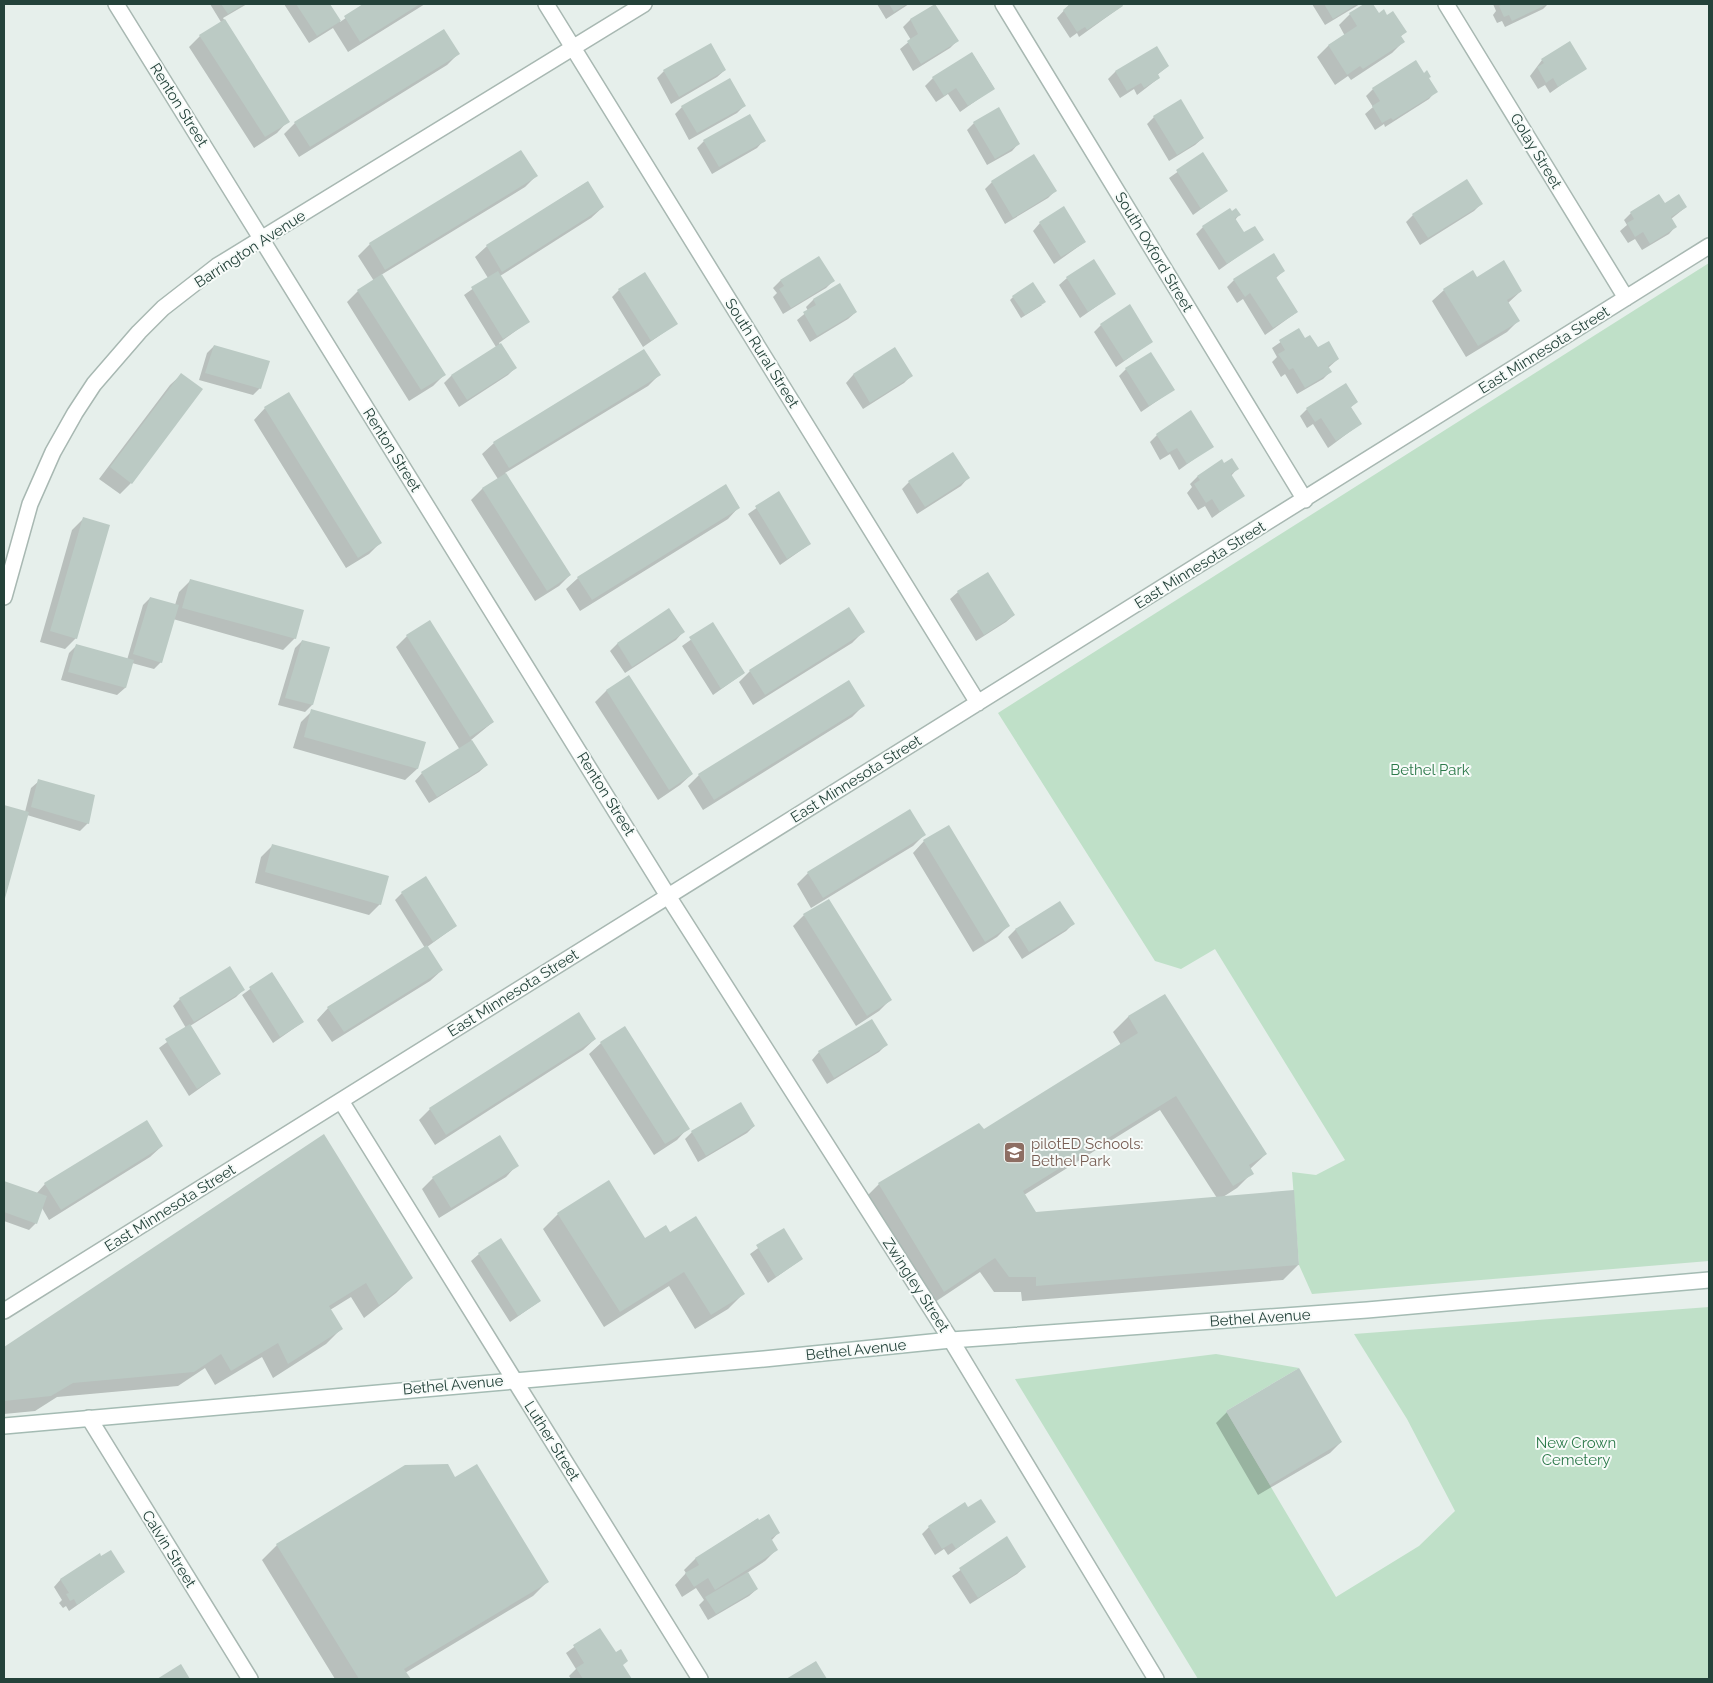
<svg xmlns="http://www.w3.org/2000/svg" width="1713" height="1683" font-family="Raleway,sans-serif">
<style>
.green{fill:#bfe0c8}
.shadow{fill:#0003;fill-rule:evenodd}
.building{fill:#bbcac4}
.lines{fill:none;stroke-linecap:round;stroke-linejoin:round}
.street-casing{stroke:#a8b8b2;stroke-width:18}
.secondary-casing{stroke:#a4bbb3;stroke-width:18}
.street{stroke:#fff;stroke-width:15}
.secondary{stroke:#fff;stroke-width:15}
.labels{text-anchor:middle;dominant-baseline:central;stroke-width:4;stroke-linejoin:round;paint-order:stroke}
.street-label{font-size:15px;fill:#24423a;stroke:#f7fbf9}
.park-label{font-size:15px;fill:#2d7a4b;stroke:#f7fbf9}
.education-label{font-size:15px;fill:#785e54;stroke:#f7fbf9;text-anchor:start}
</style>
<rect width="100%" height="100%" fill="#e6efeb"/>
<path class="green" d="M1709,263V1261L1312,1294L1299,1265L1292,1172L1316,1175L1345,1160L1215,949L1181,969L1155,961L998,713Z
M1709,1307V1679H1198L1015,1379L1216,1354L1299,1368L1226,1411L1336,1597L1419,1546L1455,1511L1407,1419L1354,1334Z"/>
<path class="shadow" d="M210,4H247L223,18L288,121L277,133L254,148L189,47L200,36L221,22Z
M284,4H329L340,22L366,4H425L348,52L333,28L309,43Z
M877,4H909L886,19Z
M1070,4H1120L1122,6L1079,37L1077,33L1070,38L1057,18Z
M1312,4H1360L1325,25Z
M1367,4H1372L1379,14L1387,17L1405,32L1400,37L1403,42L1392,53L1351,80L1348,76L1335,85L1317,57L1328,46L1345,36L1339,25L1350,14Z
M1493,4H1548L1543,9L1505,27L1502,21L1497,23L1493,15L1496,11Z
M935,5L957,41L950,48L913,71L900,49L911,40L903,27L910,20Z
M1157,48L1168,66L1157,75L1159,78L1137,95L1134,89L1120,98L1108,79L1115,72Z
M972,53L994,88L960,112L948,94L936,102L925,86L933,78Z
M458,54L447,65L299,157L284,134L295,123Z
M1542,60L1585,68L1550,93L1545,85L1538,89L1530,76Z
M725,70L717,77L671,104L657,78L664,71Z
M1428,78L1436,91L1429,99L1385,127L1384,124L1375,130L1365,114L1373,107L1366,96L1373,89Z
M744,106L737,113L689,140L675,114L682,107Z
M1154,117L1203,138L1195,145L1169,161L1147,124Z
M974,123L1019,143L1012,151L987,165L967,130Z
M764,140L757,148L712,174L697,148L704,141Z
M521,151L536,176L525,187L381,275L444,375L433,386L409,401L347,302L358,291L374,281L358,256L370,244Z
M1203,154L1226,191L1193,215L1169,178Z
M587,182L603,207L591,218L500,276L528,322L499,343L515,368L508,375L459,407L444,383L451,376L496,347L464,295L488,278L475,257L487,246Z
M992,182L1055,191L1048,198L1005,224L985,189Z
M1481,204L1474,211L1420,245L1406,222L1413,215Z
M1664,205L1686,207L1671,219L1676,226L1669,234L1642,250L1635,239L1628,243L1620,231L1627,225L1624,220L1631,213Z
M1239,215L1235,220L1244,234L1262,239L1219,270L1196,234L1203,227Z
M1040,223L1085,242L1054,264L1033,231Z
M1283,271L1275,279L1297,312L1265,335L1243,299L1237,303L1227,287L1234,280Z
M1473,272L1477,278L1521,291L1508,303L1518,321L1507,332L1466,357L1432,301L1444,290Z
M1067,278L1114,294L1080,318L1059,285Z
M780,281H833L826,288L783,314L773,297L777,293L773,288Z
M839,285L856,312L848,319L810,342L797,320L808,311L806,307L813,300Z
M619,290L676,324L643,347L612,297Z
M1013,297L1042,305L1021,318L1010,300Z
M1101,325L1151,342L1116,367L1094,332Z
M1298,330L1305,340L1338,359L1328,368L1330,372L1323,379L1297,394L1285,374L1281,377L1272,362L1277,357L1272,348Z
M214,346L260,388L253,395L199,380L207,353Z
M895,349L911,376L904,383L863,409L846,383L853,375Z
M644,351L659,375L648,386L505,473L570,575L559,586L535,601L471,500L482,489L498,479L482,454L494,443Z
M1126,369L1173,390L1141,412L1119,376Z
M182,374L131,483L120,494L99,479L170,385Z
M1356,402L1350,408L1360,424L1328,448L1313,424L1307,428L1300,416L1307,409Z
M265,408L381,542L369,554L346,568L254,420Z
M1157,435L1212,446L1179,470L1170,454L1160,460L1150,442Z
M1222,461L1224,465L1237,469L1231,476L1243,495L1212,518L1205,506L1198,510L1187,493L1192,487L1190,484L1197,477Z
M968,478L961,486L917,514L902,489L909,482Z
M726,486L739,507L728,519L580,611L566,589L578,578Z
M778,493L810,544L780,565L748,514Z
M83,519L76,638L65,649L40,642L72,530Z
M191,580L295,638L283,650L173,619L161,662L154,669L132,663L125,688L117,695L61,680L69,653L76,646L127,660L143,605L150,598L175,605L179,592Z
M958,592L1014,615L1006,622L976,641L950,599Z
M849,609L863,632L852,643L753,705L739,682L750,671Z
M669,610L683,632L676,640L625,673L610,651L617,644Z
M713,624L744,673L713,695L682,646Z
M407,636L493,722L471,740L487,765L479,772L429,803L415,781L422,773L460,750L396,647Z
M302,641L328,648L312,705L305,712L278,705L295,648Z
M629,677L692,774L680,785L658,800L595,702L606,691Z
M863,706L852,717L703,810L688,786L699,775Z
M312,711L424,743L417,769L405,780L293,748L301,722Z
M39,781L88,823L80,831L27,815L4,900V807L25,812L31,788Z
M924,835L913,846L811,908L797,884L808,873Z
M924,841L1008,926L997,937L973,952L913,853Z
M272,846L380,904L369,915L255,883L261,857Z
M402,893L456,926L427,947L442,970L430,981L332,1042L317,1020L328,1008L425,948L395,900Z
M804,915L890,1000L879,1011L856,1026L793,926Z
M1073,924L1066,931L1022,959L1008,937L1015,930Z
M272,973L303,1022L273,1043L242,995Z
M243,990L236,997L190,1026L220,1074L189,1096L159,1048L186,1028L173,1006L180,999Z
M1165,996L1266,1154L1250,1169L1252,1173L1237,1188L1223,1197L1298,1265L1283,1280L1022,1301L1021,1292H994L980,1272L929,1306L864,1199L879,1184L984,1131L1121,1045L1113,1032L1128,1017ZM1160,1110L1217,1198L1035,1214L1024,1195Z
M624,1028L688,1128L677,1140L654,1155L589,1054L601,1043Z
M595,1039L583,1050L435,1145L419,1120L430,1109Z
M886,1045L879,1052L827,1084L812,1060L819,1052Z
M754,1126L747,1133L698,1162L685,1139L692,1132Z
M324,1136L411,1278L396,1293L364,1318L351,1297L330,1310L341,1329L326,1344L273,1378L262,1357L215,1385L205,1368L178,1386L57,1397L35,1411L4,1414V1349Z
M162,1146L150,1157L49,1220L42,1208L36,1223L29,1230L4,1221V1182L36,1194L45,1184Z
M517,1165L506,1177L439,1218L422,1189L433,1178Z
M558,1214L645,1240L743,1294L728,1309L695,1329L669,1286L604,1327L543,1229Z
M783,1230L802,1259L768,1283L750,1254Z
M479,1254L540,1301L510,1322L471,1261Z
M1227,1412L1341,1442L1330,1453L1258,1495L1216,1423Z
M455,1479L548,1581L533,1596L405,1673L409,1679H335L262,1560L277,1545Z
M968,1509L994,1522L948,1555L944,1549L935,1555L922,1534L929,1527Z
M757,1519L779,1532L771,1541L776,1550L765,1561L747,1573L757,1589L749,1596L708,1620L699,1605L704,1600L696,1588L682,1597L675,1585L686,1573L684,1570L695,1559Z
M1006,1538L1025,1567L1017,1574L970,1604L952,1576Z
M124,1572L69,1611L66,1606L63,1608L59,1603L62,1600L54,1587L61,1579Z
M599,1629L622,1666L630,1679H571L569,1676L576,1669L566,1653Z"/>
<path class="building" d="M221,4H244L228,14Z
M296,4H330L341,21L317,36Z
M363,4H420L360,42L344,16Z
M889,4H907L894,12Z
M935,4L959,41L921,64L907,41L918,34L910,19Z
M1070,4H1122L1123,6L1087,30L1085,27L1077,32L1063,10Z
M1324,4H1357L1333,19Z
M1364,4H1373L1379,13L1384,9L1387,15L1393,11L1407,32L1401,36L1405,42L1363,69L1360,66L1347,75L1328,45L1357,26L1349,13Z
M1503,4H1548L1512,21L1509,15L1504,17L1499,6Z
M225,19L290,122L265,137L199,35Z
M444,29L460,54L310,147L294,122Z
M1570,41L1587,69L1558,87L1553,78L1546,83L1537,67L1544,63L1541,59Z
M711,43L726,70L679,97L663,70Z
M1157,46L1169,66L1158,74L1160,78L1144,88L1141,83L1127,91L1115,71Z
M972,52L995,89L968,106L956,88L944,96L932,77Z
M1416,60L1424,73L1427,70L1431,77L1429,78L1438,92L1393,120L1391,118L1382,123L1372,106L1380,101L1372,88Z
M730,78L746,106L697,133L681,106Z
M1181,99L1204,138L1177,155L1153,116Z
M999,107L1020,144L995,159L973,122Z
M750,114L766,141L719,167L703,140Z
M521,150L538,176L385,270L369,243Z
M1203,152L1228,191L1201,209L1176,170Z
M1034,154L1057,191L1013,218L991,181Z
M1467,179L1483,204L1428,238L1412,214Z
M588,181L604,207L502,272L486,245Z
M1659,194L1665,203L1679,194L1687,207L1671,217L1677,227L1650,244L1643,232L1635,237L1627,223L1634,219L1630,212Z
M1064,206L1086,242L1061,257L1039,222Z
M1230,208L1232,211L1236,208L1241,215L1235,218L1244,232L1255,226L1264,240L1227,264L1202,226Z
M1274,253L1285,271L1276,277L1298,312L1273,328L1250,293L1245,297L1233,279Z
M819,256L835,281L791,308L779,289L784,286L780,280Z
M1094,259L1116,294L1088,312L1066,277Z
M1504,260L1522,291L1507,300L1520,321L1478,346L1443,289L1473,270L1477,277Z
M498,271L530,322L503,339L471,287Z
M645,272L678,324L651,341L618,289Z
M382,274L446,375L421,390L357,290Z
M1033,282L1046,302L1025,315L1012,296Z
M840,283L857,312L817,336L803,312L816,305L813,299Z
M1130,304L1153,342L1124,361L1100,324Z
M1299,328L1305,338L1310,335L1318,347L1329,341L1339,359L1328,366L1332,372L1305,388L1293,368L1289,370L1278,354L1285,350L1279,340Z
M501,343L517,368L467,400L451,375Z
M214,345L270,361L261,389L205,373Z
M895,347L913,376L870,403L853,374Z
M644,349L661,375L509,468L493,442Z
M1151,352L1175,390L1149,406L1125,368Z
M181,373L203,389L132,484L110,467Z
M1346,383L1358,402L1351,407L1362,424L1336,441L1321,418L1315,422L1306,408Z
M289,392L382,543L358,558L264,407Z
M1191,410L1214,447L1187,464L1177,448L1168,453L1156,434Z
M953,452L970,478L925,507L908,481Z
M1232,458L1239,469L1231,474L1245,496L1220,512L1212,499L1206,503L1194,484L1200,480L1197,476L1222,459L1224,463Z
M506,473L571,575L547,591L482,488Z
M726,484L740,508L592,600L577,577Z
M779,491L811,544L787,559L755,506Z
M83,517L110,525L77,639L50,631Z
M988,572L1015,615L984,635L957,591Z
M190,579L304,610L296,639L182,608Z
M150,597L179,605L162,663L133,654Z
M849,607L865,632L765,695L749,670Z
M669,608L685,632L632,667L617,643Z
M430,620L494,722L470,737L406,635Z
M713,622L745,673L721,689L689,637Z
M302,640L330,647L313,705L285,698Z
M76,644L134,660L126,688L68,672Z
M629,675L693,774L669,790L606,690Z
M849,680L865,706L714,800L698,774Z
M311,709L426,742L418,769L304,737Z
M472,740L488,765L437,797L421,772Z
M38,779L95,795L89,824L31,807Z
M4,805L29,812L4,902Z
M910,809L926,835L823,898L807,872Z
M949,825L1010,926L985,942L923,840Z
M272,844L389,876L381,905L265,872Z
M426,876L457,926L433,942L401,892Z
M829,899L892,1000L867,1016L803,914Z
M1060,901L1075,924L1029,952L1015,929Z
M427,945L443,970L344,1032L327,1007Z
M230,966L245,990L194,1022L179,998Z
M272,972L304,1022L280,1037L249,987Z
M1165,994L1267,1154L1249,1165L1254,1174L1233,1186L1176,1096L1023,1191L1036,1212L1294,1190L1299,1265L1036,1286V1277H1009L995,1258L944,1292L878,1183L979,1123L984,1129L1138,1033L1128,1016Z
M579,1012L596,1039L446,1135L429,1108Z
M872,1019L888,1045L834,1078L818,1051Z
M190,1024L221,1074L197,1089L165,1039Z
M625,1026L690,1129L665,1144L600,1042Z
M741,1102L755,1126L706,1156L691,1131Z
M147,1120L163,1146L61,1210L44,1183Z
M324,1134L413,1278L379,1305L366,1283L329,1306L343,1329L288,1364L278,1343L231,1371L221,1354L194,1372L73,1383L51,1396L4,1401V1347Z
M500,1135L519,1166L451,1208L432,1177Z
M609,1180L645,1238L666,1225L670,1232L696,1216L745,1294L711,1315L684,1272L620,1312L557,1213Z
M4,1181L47,1196L37,1224L4,1212Z
M784,1228L803,1259L776,1277L756,1245Z
M501,1238L541,1301L518,1316L478,1253Z
M1299,1368L1342,1442L1270,1485L1226,1411Z
M448,1464L455,1477L477,1464L549,1582L404,1669L411,1679H359L276,1544L405,1465Z
M981,1499L996,1522L956,1549L952,1543L942,1549L928,1526L965,1502L968,1507Z
M769,1514L780,1533L771,1538L778,1550L715,1590L708,1578L694,1587L685,1573L699,1565L695,1558L758,1518L759,1520Z
M1007,1536L1026,1567L978,1598L959,1568Z
M111,1550L125,1572L77,1605L74,1599L70,1601L66,1594L69,1593L60,1579L100,1553L101,1556Z
M748,1572L758,1589L716,1614L705,1597Z
M600,1628L616,1652L621,1649L628,1661L623,1665L632,1679H583L576,1668L584,1663L573,1645Z
M816,1661L827,1679H786Z
M181,1664L190,1679H157Z"/>
<g class="lines">
<defs>
<path id="street" d="M116,4L668,896L951,1340L1156,1679
M546,4L978,703
M1003,4L1305,500
M1446,4L1626,298
M4,597L30,504L53,452L75,413L94,384L139,332L163,308L217,266L644,4
M341,1101L700,1679
M4,1311L1709,246
M89,1418L250,1679"/>
<path id="secondary" d="M4,1426L764,1359L951,1340L1367,1310L1709,1280"/>
</defs>
<use href="#street" class="street-casing"/>
<use href="#secondary" class="secondary-casing"/>
<use href="#street" class="street"/>
<use href="#secondary" class="secondary"/>
</g>
<defs>
<symbol id="school-square" viewBox="-11 -11 22 22"><rect x="-9" y="-9" width="18" height="18" rx="4" fill="#8d6e63" stroke="#f7fbf9"/><path d="M0-5L7-2L0 1L-7-2ZM-4 1L0 2.5L4 1V4Q0 6-4 4Z" fill="#fff"/></symbol>
</defs>
<g fill-rule="evenodd">
<use href="#school-square" x="1002" y="1140" width="25" height="25"/>
</g>
<g class="labels">
<g class="street-label">
<text transform="translate(179 105) rotate(58)">Renton Street</text>
<text transform="translate(1536 151) rotate(59)">Golay Street</text>
<text transform="translate(250 249) rotate(-33)">Barrington Avenue</text>
<text transform="translate(1154 252) rotate(59)">South Oxford Street</text>
<text transform="translate(1544 350) rotate(-32)">East Minnesota Street</text>
<text transform="translate(762 353) rotate(58)">South Rural Street</text>
<text transform="translate(392 450) rotate(58)">Renton Street</text>
<text transform="translate(1200 565) rotate(-32)">East Minnesota Street</text>
<text transform="translate(856 779) rotate(-32)">East Minnesota Street</text>
<text transform="translate(606 794) rotate(58)">Renton Street</text>
<text transform="translate(513 993) rotate(-32)">East Minnesota Street</text>
<text transform="translate(170 1208) rotate(-32)">East Minnesota Street</text>
<text transform="translate(916 1285) rotate(57)">Zwingley Street</text>
<text transform="translate(1260 1318) rotate(-4)">Bethel Avenue</text>
<text transform="translate(856 1350) rotate(-6)">Bethel Avenue</text>
<text transform="translate(453 1385) rotate(-5)">Bethel Avenue</text>
<text transform="translate(552 1441) rotate(58)">Luther Street</text>
<text transform="translate(169 1549) rotate(58)">Calvin Street</text>
</g>
<g class="park-label">
<text x="1430" y="770">Bethel Park</text>
<text x="1576" y="1443">New Crown<tspan x="1576" dy="17">Cemetery</tspan></text>
</g>
<g class="education-label">
<text x="1031" y="1144">pilotED Schools:<tspan x="1031" dy="17">Bethel Park</tspan></text>
</g>
</g>
<rect width="1713" height="1683" fill="none" stroke="#24423a" stroke-width="10"/>
</svg>
